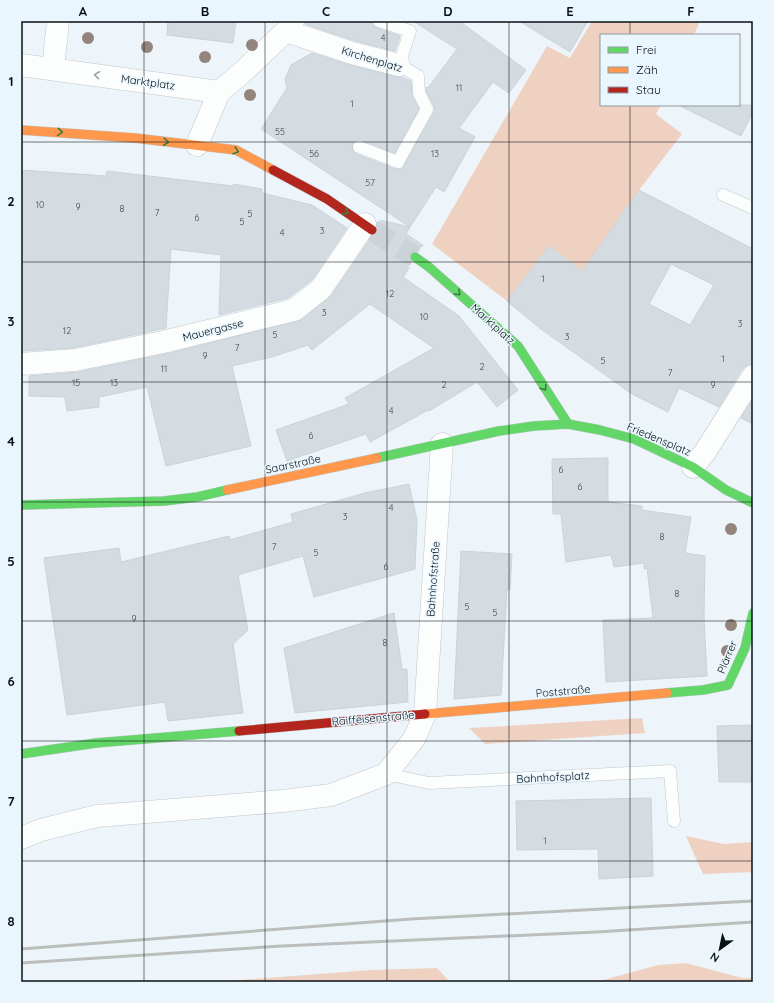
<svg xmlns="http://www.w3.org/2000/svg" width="774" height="1003" font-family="Quicksand,sans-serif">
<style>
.green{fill:#efd1c1}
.building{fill:#d5dce1;stroke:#ccd3d8;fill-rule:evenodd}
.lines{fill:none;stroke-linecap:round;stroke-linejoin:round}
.secondary-tunnel{stroke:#ccd3d8;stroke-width:22;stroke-dasharray:22 11;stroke-linecap:butt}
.lane-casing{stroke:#c0c7cc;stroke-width:13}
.street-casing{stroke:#c0c7cc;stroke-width:23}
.fast-casing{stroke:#c0c7cc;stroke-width:10}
.slow-casing{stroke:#c0c7cc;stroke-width:10}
.jam-casing{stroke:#c0c7cc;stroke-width:10}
.lane{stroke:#fcfefe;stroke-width:12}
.street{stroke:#fcfefe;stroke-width:22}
.fast{stroke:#63d668;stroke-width:9}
.slow{stroke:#ff974d;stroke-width:9}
.jam{stroke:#b3261e;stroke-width:9}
.rail{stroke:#bcbebe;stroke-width:3}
.tree{fill:#93847c}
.oneway{stroke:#9b9fa0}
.oneway2{stroke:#3a7d42}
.grid{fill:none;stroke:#091014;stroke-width:1;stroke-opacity:0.55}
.labels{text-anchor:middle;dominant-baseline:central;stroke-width:3;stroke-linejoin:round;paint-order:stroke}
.number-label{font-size:9px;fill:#3e454a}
.street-label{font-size:11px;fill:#091014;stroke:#eaf6fe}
.neatline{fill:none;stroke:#091014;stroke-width:1.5}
.grid-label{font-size:13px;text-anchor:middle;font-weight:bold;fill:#091014}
</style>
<rect width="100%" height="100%" fill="#eef5fa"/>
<path class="green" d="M592,21H700L694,35H601V105H661L656,114L682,134L639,190L583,271L549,246L507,301L432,244L547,46L570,58Z
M642,718L645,733L485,744L469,728Z
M686,836L724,844L753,842V872L703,874Z
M686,963L742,978H753V982H596L658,965Z
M437,968L450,982H214L371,970Z"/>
<path class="building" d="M168,21H236L233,43L167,35Z
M305,21H368L372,22L373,26L377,28L400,36L395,51L356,41L305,24Z
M413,21H459L526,70L509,93L493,82L459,128L475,137L444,192L436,187L410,227L261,129L287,88L285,79L291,65L312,53L349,65L396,77H401L411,81L412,96L419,109L395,153L361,140H357L354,141L352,148L353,151L356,154L395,169L402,168L434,112V106L426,91V87L428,88L457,49Z
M519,21H588L570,52Z
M678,105H753V112L741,136Z
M21,170L106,176L107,171L233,186V184L262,189V193L312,205L347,228L312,280L288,298L219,315L221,255L171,249L166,328L73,348L21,351Z
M639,190L753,249V364L747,365L742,369L719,407L679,388L668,412L632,394L541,329L507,301L549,246L582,271ZM671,264L714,285L690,325L649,304Z
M380,220L410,227L406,234L423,245L422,247L416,245L410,246L405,250L403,256L404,262L409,268L403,277L459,316L518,390L497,407L477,382L429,411L428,410L370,442L366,434L287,461L276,430L349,404L345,398L434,348L370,304L312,350L308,345L272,357L232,366L251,446L166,466L147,387L99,397V407L67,411L65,397L29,396V376L78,372L166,354L301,320L331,296L368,242L377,241L382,237L384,231L383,225Z
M753,399V424L741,418Z
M608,458V502L642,506V510L691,517L685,553L705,556L704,617L707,676L606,682L603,620L653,618L647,568L644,569V563L614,567L611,555L566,562L561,514H553L552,459Z
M409,484L417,520L415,569L314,597L303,556L238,575L248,630L233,644L243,713L168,721L165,702L67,715L44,558L119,548L121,562L229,536L230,540L293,522L291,514L365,493Z
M461,551L512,554L510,590L507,589L501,695L454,699Z
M394,613L402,669H407L408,702L295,713L284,648Z
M753,725V782H719L717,726Z
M651,798L653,876L599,879L598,849L517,850L516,801Z"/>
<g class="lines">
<path class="secondary-tunnel" d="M372,230L415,257"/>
<defs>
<path id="lane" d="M359,147L398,162L427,109L419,93L418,76L399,65L410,31L379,21
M723,195L753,208
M386,774L429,783L670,771L674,821"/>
<path id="street" d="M286,31L352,53L399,65
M21,65L219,92
M53,69L58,21
M197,145L219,92L245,70L286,31L293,21
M21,364L75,360L163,342L294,310L321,289L365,224
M693,467L705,452L753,376
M21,838L41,830L97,816L283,801L331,795L386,774L414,739L425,714L442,444"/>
<path id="fast" d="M415,257L429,267L518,346L568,424
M377,458L499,431L534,426L568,424L600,430L634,439L693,467L726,490L753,503
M21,505L164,501L197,497L227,490
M667,693L703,690L728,685L745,648L753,613
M21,754L96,743L239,731"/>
<path id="slow" d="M21,130L135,138L236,150L273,170
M227,490L377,458
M425,714L667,693"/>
<path id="jam" d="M273,170L327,199L372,230
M239,731L425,714"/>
</defs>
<use href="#lane" class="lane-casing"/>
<use href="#street" class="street-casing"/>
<use href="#fast" class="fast-casing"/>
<use href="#slow" class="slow-casing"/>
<use href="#jam" class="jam-casing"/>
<use href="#lane" class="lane"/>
<use href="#street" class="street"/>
<use href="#fast" class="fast"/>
<use href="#slow" class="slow"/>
<use href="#jam" class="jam"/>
<path class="rail" d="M21,949L411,919L753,901
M21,963L282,946L597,932L753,922"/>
</g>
<g class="tree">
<circle cx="88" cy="38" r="6"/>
<circle cx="252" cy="45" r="6"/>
<circle cx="147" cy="47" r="6"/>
<circle cx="205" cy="57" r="6"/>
<circle cx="250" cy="95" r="6"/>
<circle cx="731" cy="529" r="6"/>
<circle cx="731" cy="625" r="6"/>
<circle cx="727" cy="651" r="6"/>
</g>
<defs><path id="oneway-chevron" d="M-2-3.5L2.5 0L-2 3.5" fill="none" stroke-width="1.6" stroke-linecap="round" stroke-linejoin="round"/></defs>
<use class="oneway" href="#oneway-chevron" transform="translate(97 75) rotate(-172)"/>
<g class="oneway2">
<use href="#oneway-chevron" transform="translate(60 132) rotate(4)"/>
<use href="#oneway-chevron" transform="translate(166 142) rotate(6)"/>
<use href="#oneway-chevron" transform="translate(236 151) rotate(17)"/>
<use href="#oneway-chevron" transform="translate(346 212) rotate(34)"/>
<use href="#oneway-chevron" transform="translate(458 293) rotate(42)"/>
<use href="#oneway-chevron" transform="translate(544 388) rotate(58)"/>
</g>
<path class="grid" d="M144,21V982M265,21V982M387,21V982M509,21V982M630,21V35M630,105V982M21,142H753M21,262H753M21,382H753M21,502H753M21,621H753M21,741H753M21,861H753"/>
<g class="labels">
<g class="number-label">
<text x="383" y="37">4</text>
<text x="459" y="87">11</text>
<text x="352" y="103">1</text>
<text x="280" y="131">55</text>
<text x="314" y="153">56</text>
<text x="435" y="153">13</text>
<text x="370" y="182">57</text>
<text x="40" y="204">10</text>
<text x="78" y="206">9</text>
<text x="122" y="208">8</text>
<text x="157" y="212">7</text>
<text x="250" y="213">5</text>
<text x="197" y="217">6</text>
<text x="242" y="221">5</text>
<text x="322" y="230">3</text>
<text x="282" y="232">4</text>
<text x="543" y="278">1</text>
<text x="390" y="293">12</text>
<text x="324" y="312">3</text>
<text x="424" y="316">10</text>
<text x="740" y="323">3</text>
<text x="67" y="330">12</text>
<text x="275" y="334">5</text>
<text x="567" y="336">3</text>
<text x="237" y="347">7</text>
<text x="205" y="355">9</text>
<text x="723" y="358">1</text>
<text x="603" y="360">5</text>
<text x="482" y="366">2</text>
<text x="164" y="368">11</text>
<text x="670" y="372">7</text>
<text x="76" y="382">15</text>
<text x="114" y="382">13</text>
<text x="444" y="384">2</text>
<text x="713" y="384">9</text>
<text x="391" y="410">4</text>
<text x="311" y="435">6</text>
<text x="561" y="469">6</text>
<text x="580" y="486">6</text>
<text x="391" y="507">4</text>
<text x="345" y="516">3</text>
<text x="662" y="536">8</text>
<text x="274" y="546">7</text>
<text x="316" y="552">5</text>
<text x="386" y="566">6</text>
<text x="677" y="593">8</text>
<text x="467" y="606">5</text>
<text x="495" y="612">5</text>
<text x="134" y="618">9</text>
<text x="385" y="642">8</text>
<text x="545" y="840">1</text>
</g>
<g class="street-label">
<text transform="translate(372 59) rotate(17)">Kirchenplatz</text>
<text transform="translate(148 82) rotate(8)">Marktplatz</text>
<text transform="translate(493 324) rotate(42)">Marktplatz</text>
<text transform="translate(213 330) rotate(-14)">Mauergasse</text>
<text transform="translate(659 439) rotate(23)">Friedensplatz</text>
<text transform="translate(293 464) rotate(-12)">Saarstraße</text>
<text transform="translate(433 579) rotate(-86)">Bahnhofstraße</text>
<text transform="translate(727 657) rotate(-67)">Plärrer</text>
<text transform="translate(563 691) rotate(-5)">Poststraße</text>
<text transform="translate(373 718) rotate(-5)">Raiffeisenstraße</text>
<text transform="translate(553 777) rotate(-3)">Bahnhofsplatz</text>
</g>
</g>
<rect width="774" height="1003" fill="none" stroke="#eaf6fe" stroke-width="44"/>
<rect x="600" y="34" width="140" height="72" fill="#eaf6fe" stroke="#909aa0"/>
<rect x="608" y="47" width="20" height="6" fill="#63d668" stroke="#909aa0"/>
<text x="636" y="54" font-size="12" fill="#091014">Frei</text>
<rect x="608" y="67" width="20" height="6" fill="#ff974d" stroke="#909aa0"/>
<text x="636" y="74" font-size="12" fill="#091014">Zäh</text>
<rect x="608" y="87" width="20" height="6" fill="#b3261e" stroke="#909aa0"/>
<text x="636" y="94" font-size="12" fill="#091014">Stau</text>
<g transform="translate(720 949) rotate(213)" stroke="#eaf6fe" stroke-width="3" paint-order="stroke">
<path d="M0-3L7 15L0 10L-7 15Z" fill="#091014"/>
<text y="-6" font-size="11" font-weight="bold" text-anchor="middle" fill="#091014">N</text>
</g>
<rect x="22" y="22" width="730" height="959" class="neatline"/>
<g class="grid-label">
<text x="83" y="16">A</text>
<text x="205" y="16">B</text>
<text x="326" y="16">C</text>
<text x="448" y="16">D</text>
<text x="570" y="16">E</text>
<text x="691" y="16">F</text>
<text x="11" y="86">1</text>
<text x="11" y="206">2</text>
<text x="11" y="326">3</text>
<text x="11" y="446">4</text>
<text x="11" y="566">5</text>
<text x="11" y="686">6</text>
<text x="11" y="806">7</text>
<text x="11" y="926">8</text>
</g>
</svg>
